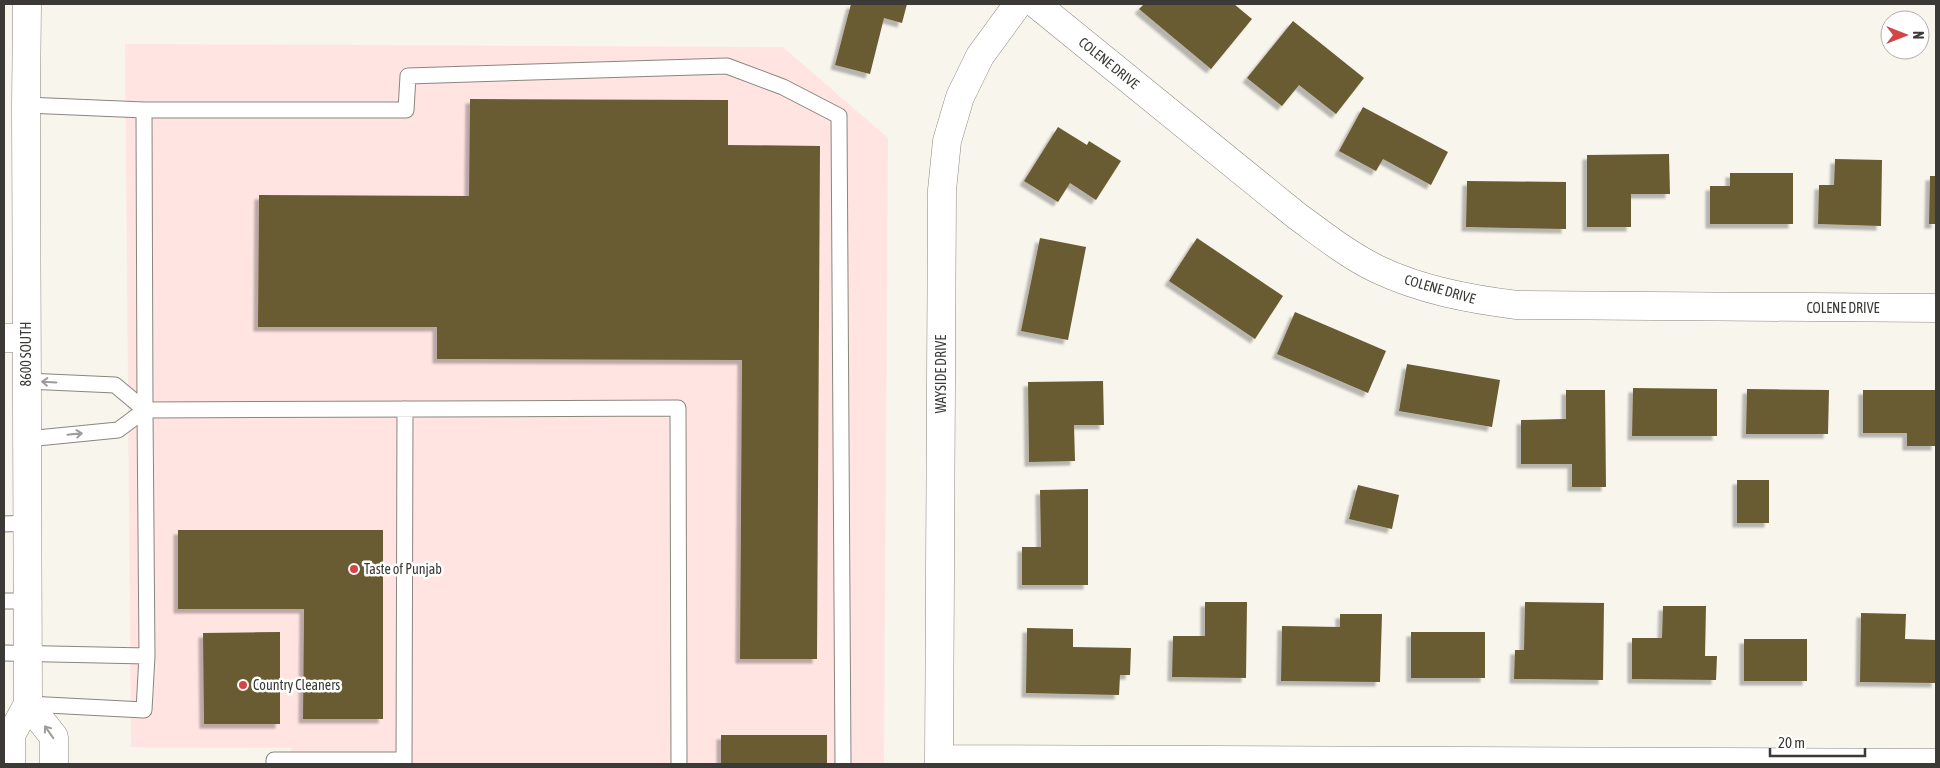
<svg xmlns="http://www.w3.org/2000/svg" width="1940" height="768" font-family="'Asap Condensed',sans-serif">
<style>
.commercial{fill:#ffe4e2}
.building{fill:#6b5b31;filter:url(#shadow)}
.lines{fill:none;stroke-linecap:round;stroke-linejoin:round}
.service-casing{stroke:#89867f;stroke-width:17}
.minor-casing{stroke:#89867f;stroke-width:29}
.secondary-casing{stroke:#89867f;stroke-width:29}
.service{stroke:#fff;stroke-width:15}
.minor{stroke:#fff;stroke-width:28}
.secondary{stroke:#fff;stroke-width:28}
.oneway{stroke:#9d9c9b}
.poi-dot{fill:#d44547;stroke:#fff;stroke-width:2}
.labels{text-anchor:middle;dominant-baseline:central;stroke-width:5;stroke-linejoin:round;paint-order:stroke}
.street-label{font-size:14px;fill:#3b3a37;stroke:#fff}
.poi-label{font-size:14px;fill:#3b3a37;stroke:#fff;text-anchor:start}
</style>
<defs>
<filter id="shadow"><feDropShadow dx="-4.5" dy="4.5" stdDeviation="1" flood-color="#0004"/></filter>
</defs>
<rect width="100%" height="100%" fill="#f8f5ed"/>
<path class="commercial" d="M125,44L783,47L888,138L884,764H292L291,748L131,747Z"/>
<path class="building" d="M851,4H907L902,23L884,18L870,74L835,65Z
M1144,4H1234L1252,19L1211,69L1139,9Z
M1293,21L1364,78L1336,114L1299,85L1282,106L1247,78Z
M470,99L728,100V145L820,146L817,659H740L742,360L437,359V327H258L259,195L469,196Z
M1363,107L1448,152L1431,185L1383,159L1376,171L1339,151Z
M1058,127L1087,145L1089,141L1121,161L1096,200L1070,183L1058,202L1024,181Z
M1669,154L1670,194H1631V227H1587V155Z
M1835,159L1882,160L1881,226L1818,224L1819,185H1834Z
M1730,173H1793V224H1710V186H1730Z
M1930,176H1936V224H1929Z
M1467,181L1566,182V229L1466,227Z
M1040,238L1086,247L1068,340L1021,331Z
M1197,238L1283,296L1255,339L1169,281Z
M1295,312L1386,351L1368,393L1277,354Z
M1407,364L1500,380L1492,427L1399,411Z
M1103,381L1104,425H1074L1075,461L1029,462L1028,382Z
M1633,388L1717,389V436H1632Z
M1747,389L1829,390L1828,434H1746Z
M1566,390H1605L1606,487H1572V464H1521V420L1566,419Z
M1863,390H1936V446H1907V433H1863Z
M1737,480H1769V523H1737Z
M1358,485L1399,495L1392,529L1349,519Z
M1088,489V585H1022V547H1041L1040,490Z
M178,530H383V719H303L304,609H178Z
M1205,602H1247L1246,678L1172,677L1173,636H1205Z
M1525,602L1604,603L1603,680L1514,679L1515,650H1524Z
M1663,606H1706L1705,656H1717L1716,680L1632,679V638H1662Z
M1861,613L1906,614L1905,639L1936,640V683L1860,682Z
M1340,614H1382L1380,682L1281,681L1282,626L1340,627Z
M1027,628L1073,629V647L1131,648L1130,675H1120L1119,695L1026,693Z
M280,632V724H204L203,633Z
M1411,632H1485V678H1411Z
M1744,639H1807V681H1744Z
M721,735H827V764H721Z"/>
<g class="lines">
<defs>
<path id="service" d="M26,105L144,110H406L408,76L727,66L783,87L839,116L843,764
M144,110L145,410L678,408L679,764
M27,381L115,385L145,410L118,430L27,439
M4,524L28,523
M4,601H28
M4,653L147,656
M28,704L144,710L147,656L145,410
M274,764V760H404
M404,764L405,409"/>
<path id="minor" d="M1036,4L1297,216C1322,234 1348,255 1377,269C1421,290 1469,299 1517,305L1936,308
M4,338H26
M939,759L1936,763
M939,764L942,190L947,141L960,97L980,56L1018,4"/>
<path id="secondary" d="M28,704L54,737V764
M11,764V735L28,704L26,105L27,4"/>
</defs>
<use href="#service" class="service-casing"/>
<use href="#minor" class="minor-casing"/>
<use href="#secondary" class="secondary-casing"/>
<use href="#service" class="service"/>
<use href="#minor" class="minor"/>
<use href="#secondary" class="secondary"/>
</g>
<defs><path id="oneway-shaft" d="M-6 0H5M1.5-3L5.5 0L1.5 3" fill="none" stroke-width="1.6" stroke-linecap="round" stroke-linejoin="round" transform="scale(1.25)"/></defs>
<g class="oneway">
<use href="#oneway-shaft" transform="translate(49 382) rotate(-177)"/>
<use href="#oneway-shaft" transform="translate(75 434) rotate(-6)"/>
<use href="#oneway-shaft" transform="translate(49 732) rotate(-125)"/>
</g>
<g class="poi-dot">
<circle cx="354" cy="569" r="5"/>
<circle cx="243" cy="685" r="5"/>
</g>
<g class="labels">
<g class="street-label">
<text transform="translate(1109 63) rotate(39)">COLENE DRIVE</text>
<text transform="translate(1440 289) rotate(16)">COLENE DRIVE</text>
<text x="1843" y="308">COLENE DRIVE</text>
<text transform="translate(26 354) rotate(-90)">8600 SOUTH</text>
<text transform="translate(941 374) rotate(-90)">WAYSIDE DRIVE</text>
</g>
<g class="poi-label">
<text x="364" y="569">Taste of Punjab</text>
<text x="253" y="685">Country Cleaners</text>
</g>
</g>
<rect width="1940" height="768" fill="none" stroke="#3b3a37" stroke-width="10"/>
<g transform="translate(1905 35) rotate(90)"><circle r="24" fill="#ffffff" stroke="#b1b0af"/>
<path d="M0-4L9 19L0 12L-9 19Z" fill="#d44547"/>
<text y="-8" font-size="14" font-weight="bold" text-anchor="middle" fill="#3b3a37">N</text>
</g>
<path d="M1770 748v8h95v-8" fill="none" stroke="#3b3a37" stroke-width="2.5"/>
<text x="1778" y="748" font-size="15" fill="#3b3a37" stroke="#ffffff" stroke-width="4" paint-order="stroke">20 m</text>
</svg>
